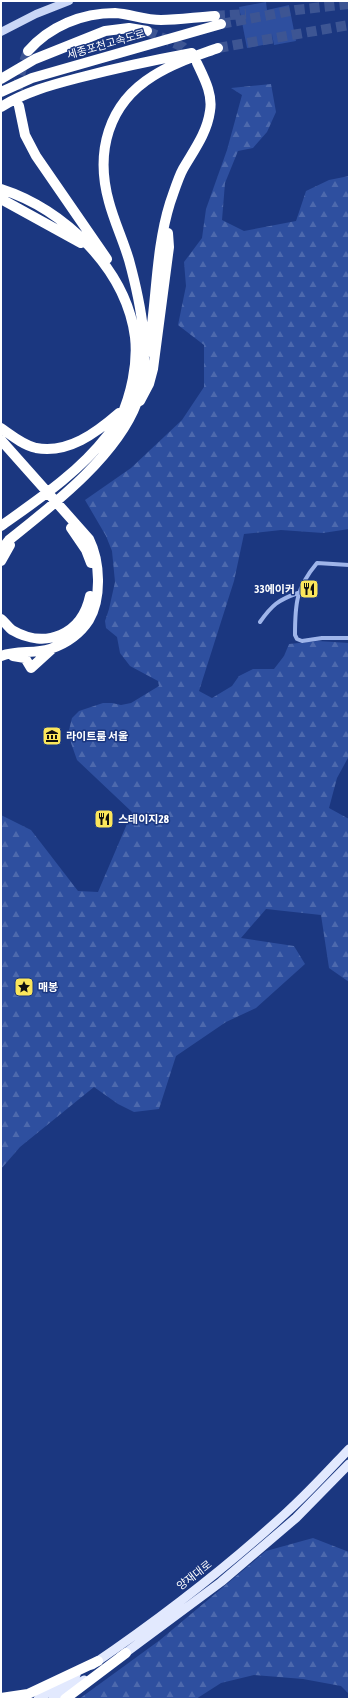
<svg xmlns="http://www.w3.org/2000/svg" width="350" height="1700" font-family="'Asap Condensed','Noto Sans KR',sans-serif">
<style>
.forest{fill:url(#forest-firs)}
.garden{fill:#2e4f9f}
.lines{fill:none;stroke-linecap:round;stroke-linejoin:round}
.highway-tunnel{stroke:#3d5593;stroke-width:10;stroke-dasharray:10 5;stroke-linecap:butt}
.street{stroke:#9fb5ea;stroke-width:4}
.secondary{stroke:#cad7f7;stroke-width:8}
.primary{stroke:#e2e9fe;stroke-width:9}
.highway{stroke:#fff;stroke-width:10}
.labels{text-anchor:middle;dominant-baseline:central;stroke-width:3;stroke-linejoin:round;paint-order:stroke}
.street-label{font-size:11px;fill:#fff;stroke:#1b3780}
.poi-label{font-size:11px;font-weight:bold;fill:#fff;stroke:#1b3780;text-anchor:start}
</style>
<defs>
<pattern id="forest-firs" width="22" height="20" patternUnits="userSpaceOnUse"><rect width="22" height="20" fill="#2e4f9f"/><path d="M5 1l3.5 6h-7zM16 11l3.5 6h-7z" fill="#4d69ad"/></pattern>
</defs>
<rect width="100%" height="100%" fill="#1b3780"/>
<path class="forest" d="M271,84L276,112L267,132L253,148L238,151L225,183L222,220L244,231L296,221L306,191L329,180L349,176V529L323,533L281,530L244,534L234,581L199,691L212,698L232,686L239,676L253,669H274L284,656L289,644L318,641L349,643V756L337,778L329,808L349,819V982L329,968L321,915L266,909L241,938L294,946L305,964L256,1008L226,1022L176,1056L159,1109L134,1112L118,1104L94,1087L20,1147L1,1169V815L31,830L78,891L98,892L132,812L77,760L71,743L69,730L72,718L79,711L103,703H112L121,705L131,703L159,686L158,681L130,666L120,653L117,637L106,628L105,621L109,609L115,582L112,551L106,536L85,500L131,468L182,420L204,387V345L178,325L186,286L184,262L202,238L206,209L227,150L242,95L231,88Z
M313,1538L349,1552V1694L341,1686L303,1679L254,1675L221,1683L196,1699H79L160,1640L266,1551Z"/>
<path class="garden" d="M266,2L267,10L289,5L296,41L274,45L272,34L273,43L247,48L239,7Z"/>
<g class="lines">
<path class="highway-tunnel" d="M215,16L246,14
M221,24L296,10L349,4
M147,31L183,47L193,58
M218,48L349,25
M18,105C16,85 21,69 28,51"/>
<path class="street" d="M349,565L317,563C296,588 295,604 295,635L297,639L302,641L322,638H349
M260,622C272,605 278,600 298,593"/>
<path class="secondary" d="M1,32L36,14L69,1"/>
<path class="primary" d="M120,1657L221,1582L296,1518L349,1464
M92,1665C161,1618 226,1568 287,1512C309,1492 329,1470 349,1449
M38,1699L76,1675
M53,1699L84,1680"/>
<path class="highway" d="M28,51C50,26 82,13 115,13C130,14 145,20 161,20C179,20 197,17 215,16
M1,79L35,59L105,31L129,28L147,31
M1,92L32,78L221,24
M19,106L25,135L36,156L107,259
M1,107C25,92 51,85 78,78C116,68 154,60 192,53
M1,189C64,209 126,269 135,337C138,364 131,395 120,419C117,425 111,431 107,436C78,473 39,499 1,526
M1,199L81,243
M148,352C157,303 155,251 170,203C174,192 178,178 183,169C194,150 207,133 210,111C213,94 204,78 197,63
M140,401L149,384L153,369L169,247L168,233
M1,428C11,435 23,445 36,448C68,454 96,433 119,413
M1,440L89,539C100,561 102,598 89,620C80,634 65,644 50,649C35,654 16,650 1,656
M71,528L86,550L91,563
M1,550L9,540C53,505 117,456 137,402C152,357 141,304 129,260C123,240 114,221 109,202C95,152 108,104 153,76C173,63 196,56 218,48
M1,561L10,545
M1,619C5,622 8,627 12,630C46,650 82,634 90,596
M13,656L25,658L31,668L53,648
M1,1698L28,1694L98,1661
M65,1699L126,1653"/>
</g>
<defs>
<symbol id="restaurant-square" viewBox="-11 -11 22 22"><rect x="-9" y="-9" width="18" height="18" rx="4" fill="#fbe65b" stroke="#1b3780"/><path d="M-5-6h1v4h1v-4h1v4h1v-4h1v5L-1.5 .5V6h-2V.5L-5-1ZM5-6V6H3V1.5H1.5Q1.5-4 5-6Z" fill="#111"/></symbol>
<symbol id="museum-square" viewBox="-11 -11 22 22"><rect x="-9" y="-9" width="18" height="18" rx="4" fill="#fbe65b" stroke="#1b3780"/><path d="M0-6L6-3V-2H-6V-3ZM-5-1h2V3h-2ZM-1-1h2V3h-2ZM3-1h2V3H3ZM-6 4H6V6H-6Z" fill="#111"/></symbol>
<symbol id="sight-square" viewBox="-11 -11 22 22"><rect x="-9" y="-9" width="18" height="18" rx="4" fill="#fbe65b" stroke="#1b3780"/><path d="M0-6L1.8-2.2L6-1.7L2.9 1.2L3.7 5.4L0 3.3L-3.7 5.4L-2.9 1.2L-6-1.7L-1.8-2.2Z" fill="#111"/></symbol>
</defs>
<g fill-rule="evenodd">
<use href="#restaurant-square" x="298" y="578" width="22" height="22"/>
<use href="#museum-square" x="41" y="725" width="22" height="22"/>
<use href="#restaurant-square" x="93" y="808" width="22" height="22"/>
<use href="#sight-square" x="13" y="976" width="22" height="22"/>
</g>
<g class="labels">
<g class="street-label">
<text transform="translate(106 44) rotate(-16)">세종포천고속도로</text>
<text transform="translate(194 1575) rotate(-38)">양재대로</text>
</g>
<g class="poi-label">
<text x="295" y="589" text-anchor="end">33에이커</text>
<text x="66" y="736">라이트룸 서울</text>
<text x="118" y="819">스테이지28</text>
<text x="38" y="987">매봉</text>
</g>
</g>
<rect width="350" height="1700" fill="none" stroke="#ffffff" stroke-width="4"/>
</svg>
